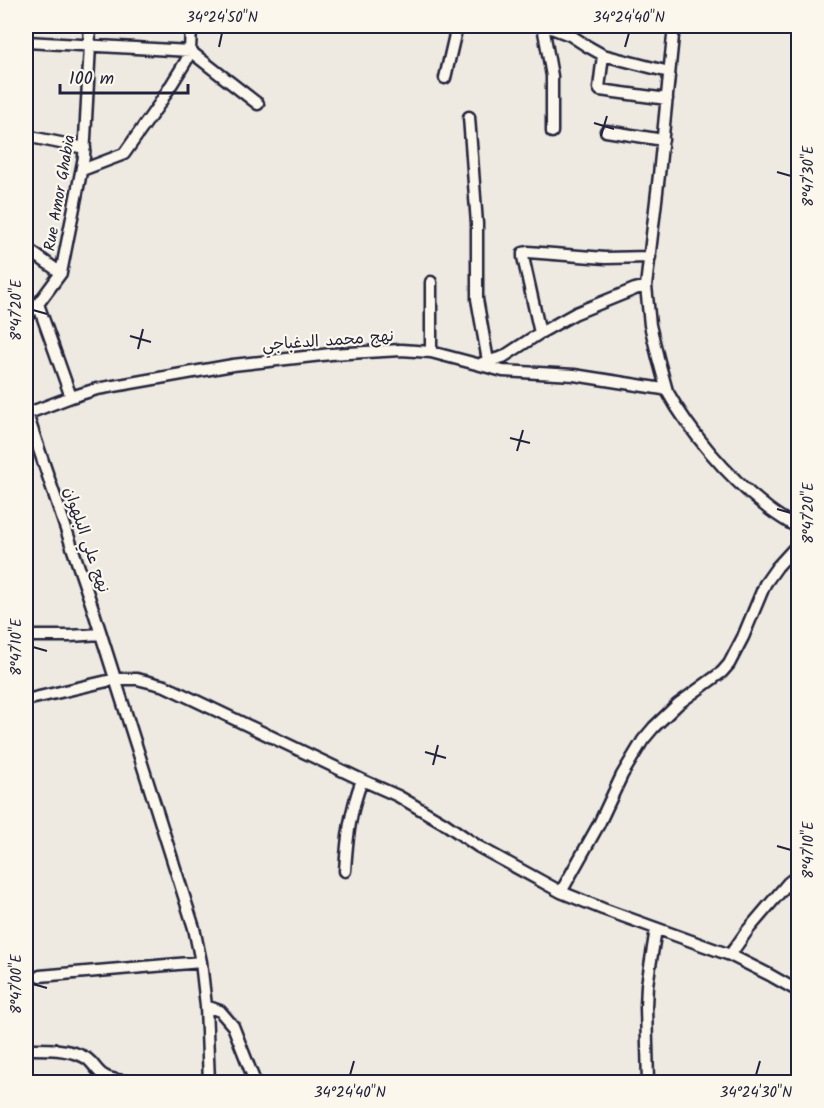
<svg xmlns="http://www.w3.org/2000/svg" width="824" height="1108" font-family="Kalam,'Playpen Sans Arabic',sans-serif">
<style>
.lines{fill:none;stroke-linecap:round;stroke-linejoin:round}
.minor-casing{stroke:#22223b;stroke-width:15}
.minor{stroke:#fbf7ec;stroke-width:10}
.ticks{fill:none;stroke:#22223b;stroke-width:2}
.labels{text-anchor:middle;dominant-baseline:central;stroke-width:4.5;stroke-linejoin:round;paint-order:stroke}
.street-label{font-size:16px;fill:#22223b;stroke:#fbf7ec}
.neatline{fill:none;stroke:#22223b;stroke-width:2}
.ticks-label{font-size:15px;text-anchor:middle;fill:#22223b}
</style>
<rect width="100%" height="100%" fill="#eeeae2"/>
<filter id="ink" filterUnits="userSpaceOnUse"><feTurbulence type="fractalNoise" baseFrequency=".0167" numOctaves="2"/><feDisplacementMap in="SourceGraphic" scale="12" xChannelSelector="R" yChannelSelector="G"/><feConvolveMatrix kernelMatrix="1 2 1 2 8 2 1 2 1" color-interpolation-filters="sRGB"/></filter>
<g filter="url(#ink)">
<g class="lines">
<defs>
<path id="minor" d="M543,26L552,76V132
M546,26L570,35L587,46L603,55L669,72
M26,42L190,51L258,104
M603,55L599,88L600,90L667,99
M445,78L457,26
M469,117L477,224V299L488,361
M606,131L663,140
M26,136L85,148
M82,170L124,154L160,103L186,61L190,51L191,26
M26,248L61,273
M38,304L71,397
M26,317L38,304L61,273L84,157L90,45L89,26
M540,333L523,257V253L528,252L605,258L650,257
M431,352V282
M482,363L503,357L540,333L576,313L635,289L646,286
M667,391L658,358L650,325L646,286L659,175L674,26
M26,411L93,609L194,928L201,962L206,1006L209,1082
M26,414L71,397L97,389L233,365L331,354L401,350L431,352L503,371L574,375L663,389L667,391C690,432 727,476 764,505C774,514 787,521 798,528
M26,636H70L101,634
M26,700L116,679H137L165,686L362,780L398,796L444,823L479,847L561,892L603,909L730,955L768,974L798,991
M345,871C347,837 350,812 362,780
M561,892L599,824L622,775L643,740L654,727L678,704L722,672L729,664L743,637L765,584L777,567L798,544
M730,955L747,931L788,883L798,875
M40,976L201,962
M206,1006L220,1011L233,1026L255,1082
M26,1049C44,1049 65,1048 82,1056C92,1059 95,1070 103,1075C111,1081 125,1081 135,1082
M648,1082L646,1007L647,985L656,929"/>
</defs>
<use href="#minor" class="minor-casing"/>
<use href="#minor" class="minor"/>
</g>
</g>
<path class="ticks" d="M219,47L222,33M625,47L629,33M594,123L614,129M601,136L607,116M777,172L791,176M33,310L47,314M130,336L151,342M138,349L143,329M510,438L530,443M517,451L523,430M777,509L791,513M33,647L47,651M425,752L446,758M433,765L438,745M777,846L791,850M33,984L47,988M350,1075L354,1061M756,1075L760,1061"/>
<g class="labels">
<g class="street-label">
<text transform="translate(60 193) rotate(-80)">Rue Amor Ghabia</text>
<text transform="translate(328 341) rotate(-4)">نهج محمد الدغباجي</text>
<text transform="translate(86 540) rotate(71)">نهج علي البلهوان</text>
</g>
</g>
<rect width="824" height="1108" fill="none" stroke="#fbf7ec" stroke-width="66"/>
<path d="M60 84v9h128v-9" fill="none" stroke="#22223b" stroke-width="3"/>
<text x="69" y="84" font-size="18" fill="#22223b" stroke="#fbf7ec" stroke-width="4.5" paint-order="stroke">100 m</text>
<rect x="33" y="33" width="758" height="1042" class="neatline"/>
<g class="ticks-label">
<text x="222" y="22">34°24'50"N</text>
<text x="629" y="22">34°24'40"N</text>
<text transform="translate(808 176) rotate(-90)" y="5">8°47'30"E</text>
<text transform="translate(16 310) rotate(-90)" y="5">8°47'20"E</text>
<text transform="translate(808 513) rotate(-90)" y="5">8°47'20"E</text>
<text transform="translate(16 647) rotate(-90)" y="5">8°47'10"E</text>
<text transform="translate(808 850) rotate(-90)" y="5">8°47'10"E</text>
<text transform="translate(16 984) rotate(-90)" y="5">8°47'00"E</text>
<text x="350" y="1097">34°24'40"N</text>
<text x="756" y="1097">34°24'30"N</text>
</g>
</svg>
